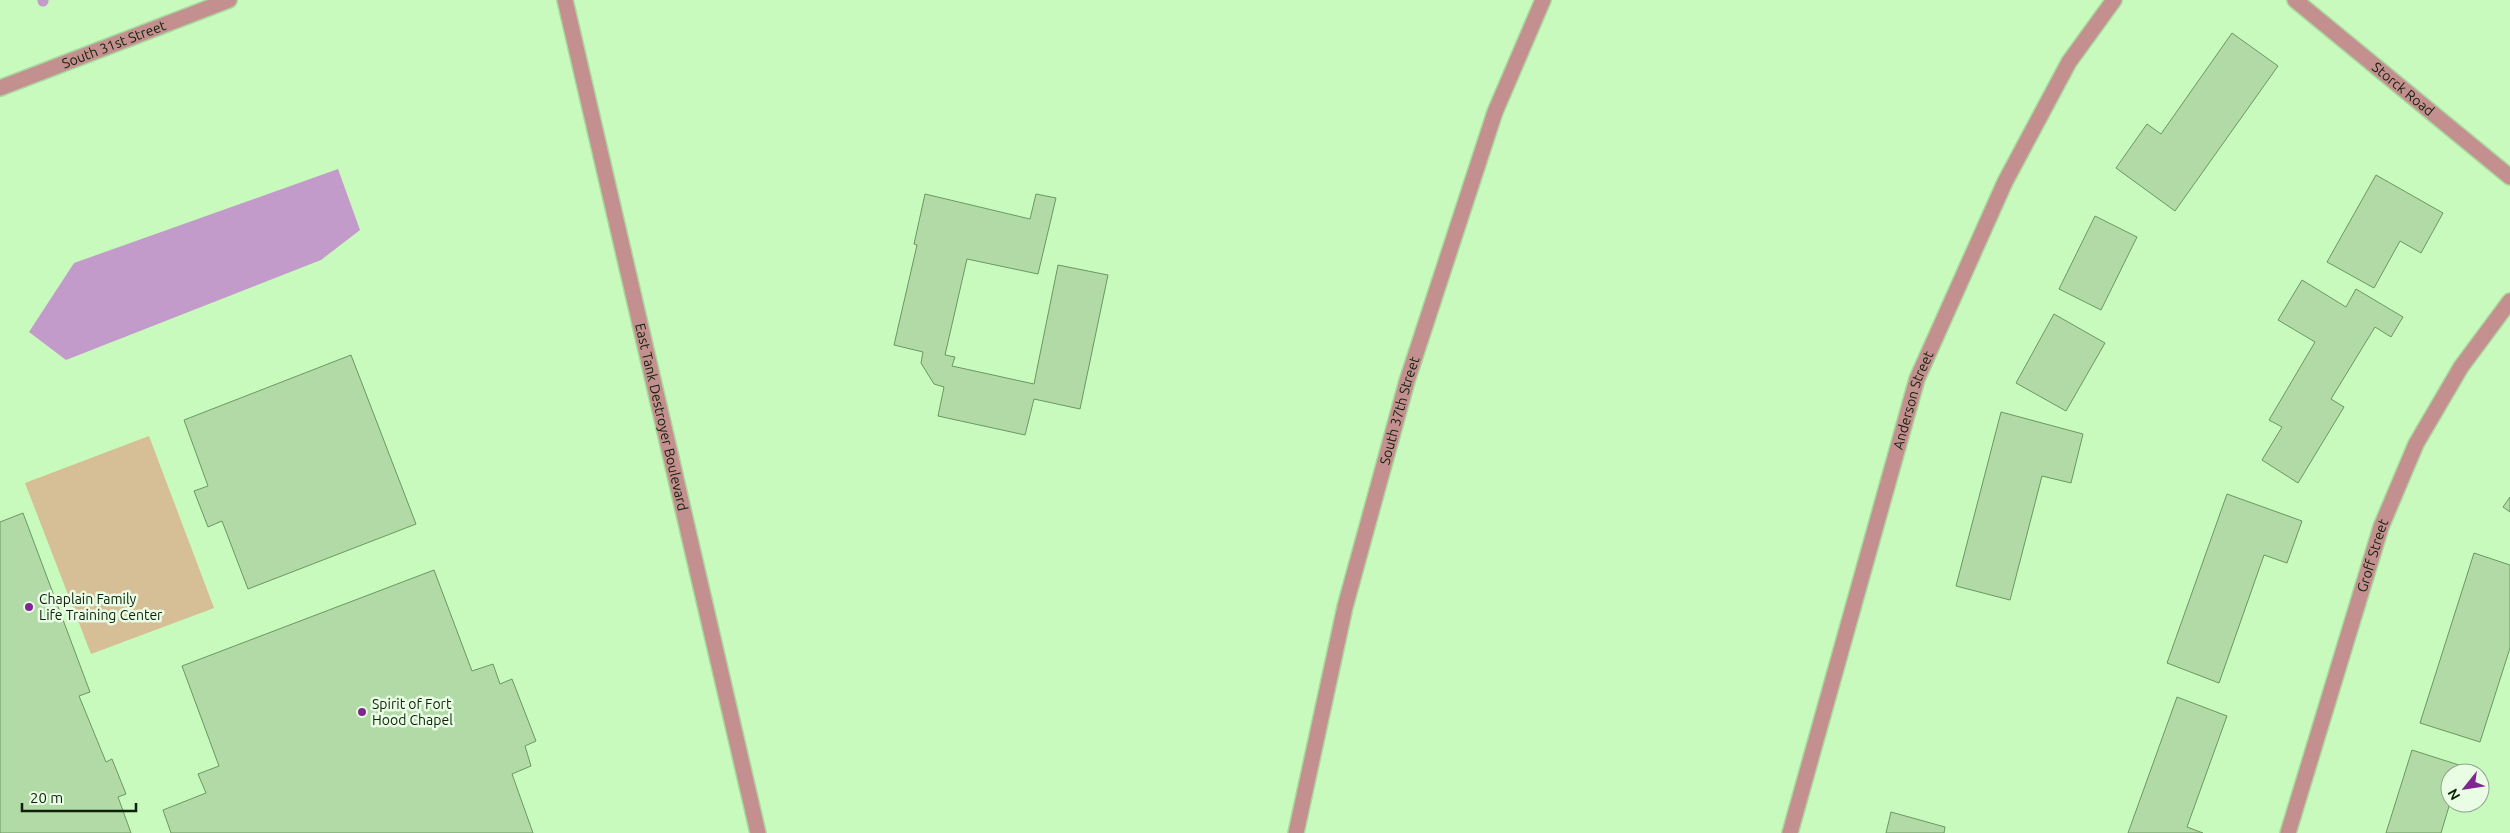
<svg xmlns="http://www.w3.org/2000/svg" width="2510" height="833" font-family="Ubuntu,sans-serif">
<style>
.green{fill:#d6be97}
.water{fill:#c29bcb}
.lines{fill:none;stroke-linecap:round;stroke-linejoin:round}
.stream{stroke:#c29bcb;stroke-width:11}
.building{fill:#b1daa7;stroke:#6a985f}
.minor-casing{stroke:#aad7a0;stroke-width:18}
.minor{stroke:#c4908f;stroke-width:15}
.poi-dot{fill:#802693;stroke:#e9fde5;stroke-width:2}
.labels{text-anchor:middle;dominant-baseline:central;stroke-width:5;stroke-linejoin:round;paint-order:stroke}
.street-label{font-size:14px;fill:#0f210a;stroke:#e9fde5}
.poi-label{font-size:14px;fill:#0f210a;stroke:#e9fde5;text-anchor:start}
</style>
<rect width="100%" height="100%" fill="#c7fabc"/>
<path class="green" d="M149,436L214,608L91,654L25,483Z"/>
<path class="water" d="M338,169L360,230L321,260L66,360L29,332L74,263Z"/>
<g class="lines">
<path class="stream" d="M43,1V0"/>
</g>
<path class="building" d="M2232,33L2278,66L2175,211L2116,168L2147,124L2161,134Z
M2376,175L2443,213L2421,253L2400,241L2374,288L2327,262Z
M925,194L1030,219L1036,194L1056,198L1038,274L967,259L945,355L955,357L952,366L1034,384L1058,265L1108,275L1080,409L1034,399L1025,435L938,416L944,387L934,384L921,363L923,352L894,345L917,245L914,244Z
M2095,216L2137,237L2101,310L2059,289Z
M2302,280L2346,307L2356,289L2403,317L2391,337L2375,327L2331,399L2344,407L2298,483L2262,460L2282,427L2269,420L2315,342L2278,320Z
M2054,314L2105,343L2066,411L2016,383Z
M351,355L416,524L248,589L222,521L208,527L194,491L208,486L184,420Z
M2001,412L2083,434L2071,483L2042,476L2010,600L1956,586Z
M2227,494L2302,521L2287,563L2264,555L2219,683L2167,663Z
M2510,497V512L2503,507Z
M23,513L90,692L79,696L106,762L112,759L126,794L118,797L131,833H0V522Z
M2474,553L2510,565V648L2480,742L2420,723Z
M434,570L472,671L493,664L500,684L512,679L536,741L525,746L531,766L512,774L533,833H171L163,810L206,793L198,774L219,766L182,666Z
M2177,697L2227,716L2187,827L2203,833H2128Z
M2412,750L2462,766L2459,773H2450V803L2441,833H2386Z
M1891,812L1945,827L1944,833H1886Z"/>
<g class="lines">
<defs>
<g id="minor">
<path id="s1" d="M565,0L758,833"/>
<path id="s2" d="M2295,0L2510,177"/>
<path id="s3" d="M0,88L229,0"/>
<path id="s4" d="M1296,833L1345,607L1407,381L1495,112L1543,0"/>
<path id="s5" d="M1790,833L1917,379L2005,182L2069,62L2114,0"/>
<path id="s6" d="M2288,833L2381,527L2416,444L2461,367L2510,301"/>
</g>
</defs>
<use href="#minor" class="minor-casing"/>
<use href="#minor" class="minor"/>
</g>
<g class="poi-dot">
<circle cx="29" cy="607" r="5"/>
<circle cx="362" cy="712" r="5"/>
</g>
<g class="labels">
<g class="street-label">
<text stroke="none"><textPath href="#s3" startOffset="122">South 31st Street</textPath></text>
<text stroke="none"><textPath href="#s2" startOffset="140">Storck Road</textPath></text>
<text stroke="none"><textPath href="#s5" startOffset="450">Anderson Street</textPath></text>
<text stroke="none"><textPath href="#s4" startOffset="435">South 37th Street</textPath></text>
<text stroke="none"><textPath href="#s1" startOffset="428">East Tank Destroyer Boulevard</textPath></text>
<text stroke="none"><textPath href="#s6" startOffset="290">Groff Street</textPath></text>
</g>
<g class="poi-label">
<text x="39" y="599">Chaplain Family<tspan x="39" dy="16">Life Training Center</tspan></text>
<text x="372" y="704">Spirit of Fort<tspan x="372" dy="16">Hood Chapel</tspan></text>
</g>
</g>
<g transform="translate(2465 788) rotate(240)"><circle r="24" fill="#e9fde5" stroke="#92a58d"/>
<path d="M0-4L9 19L0 12L-9 19Z" fill="#802693"/>
<text y="-8" font-size="14" font-weight="bold" text-anchor="middle" fill="#0f210a">N</text>
</g>
<path d="M22 803v8h114v-8" fill="none" stroke="#0f210a" stroke-width="2.5"/>
<text x="30" y="803" font-size="15" fill="#0f210a" stroke="#e9fde5" stroke-width="4" paint-order="stroke">20 m</text>
</svg>
